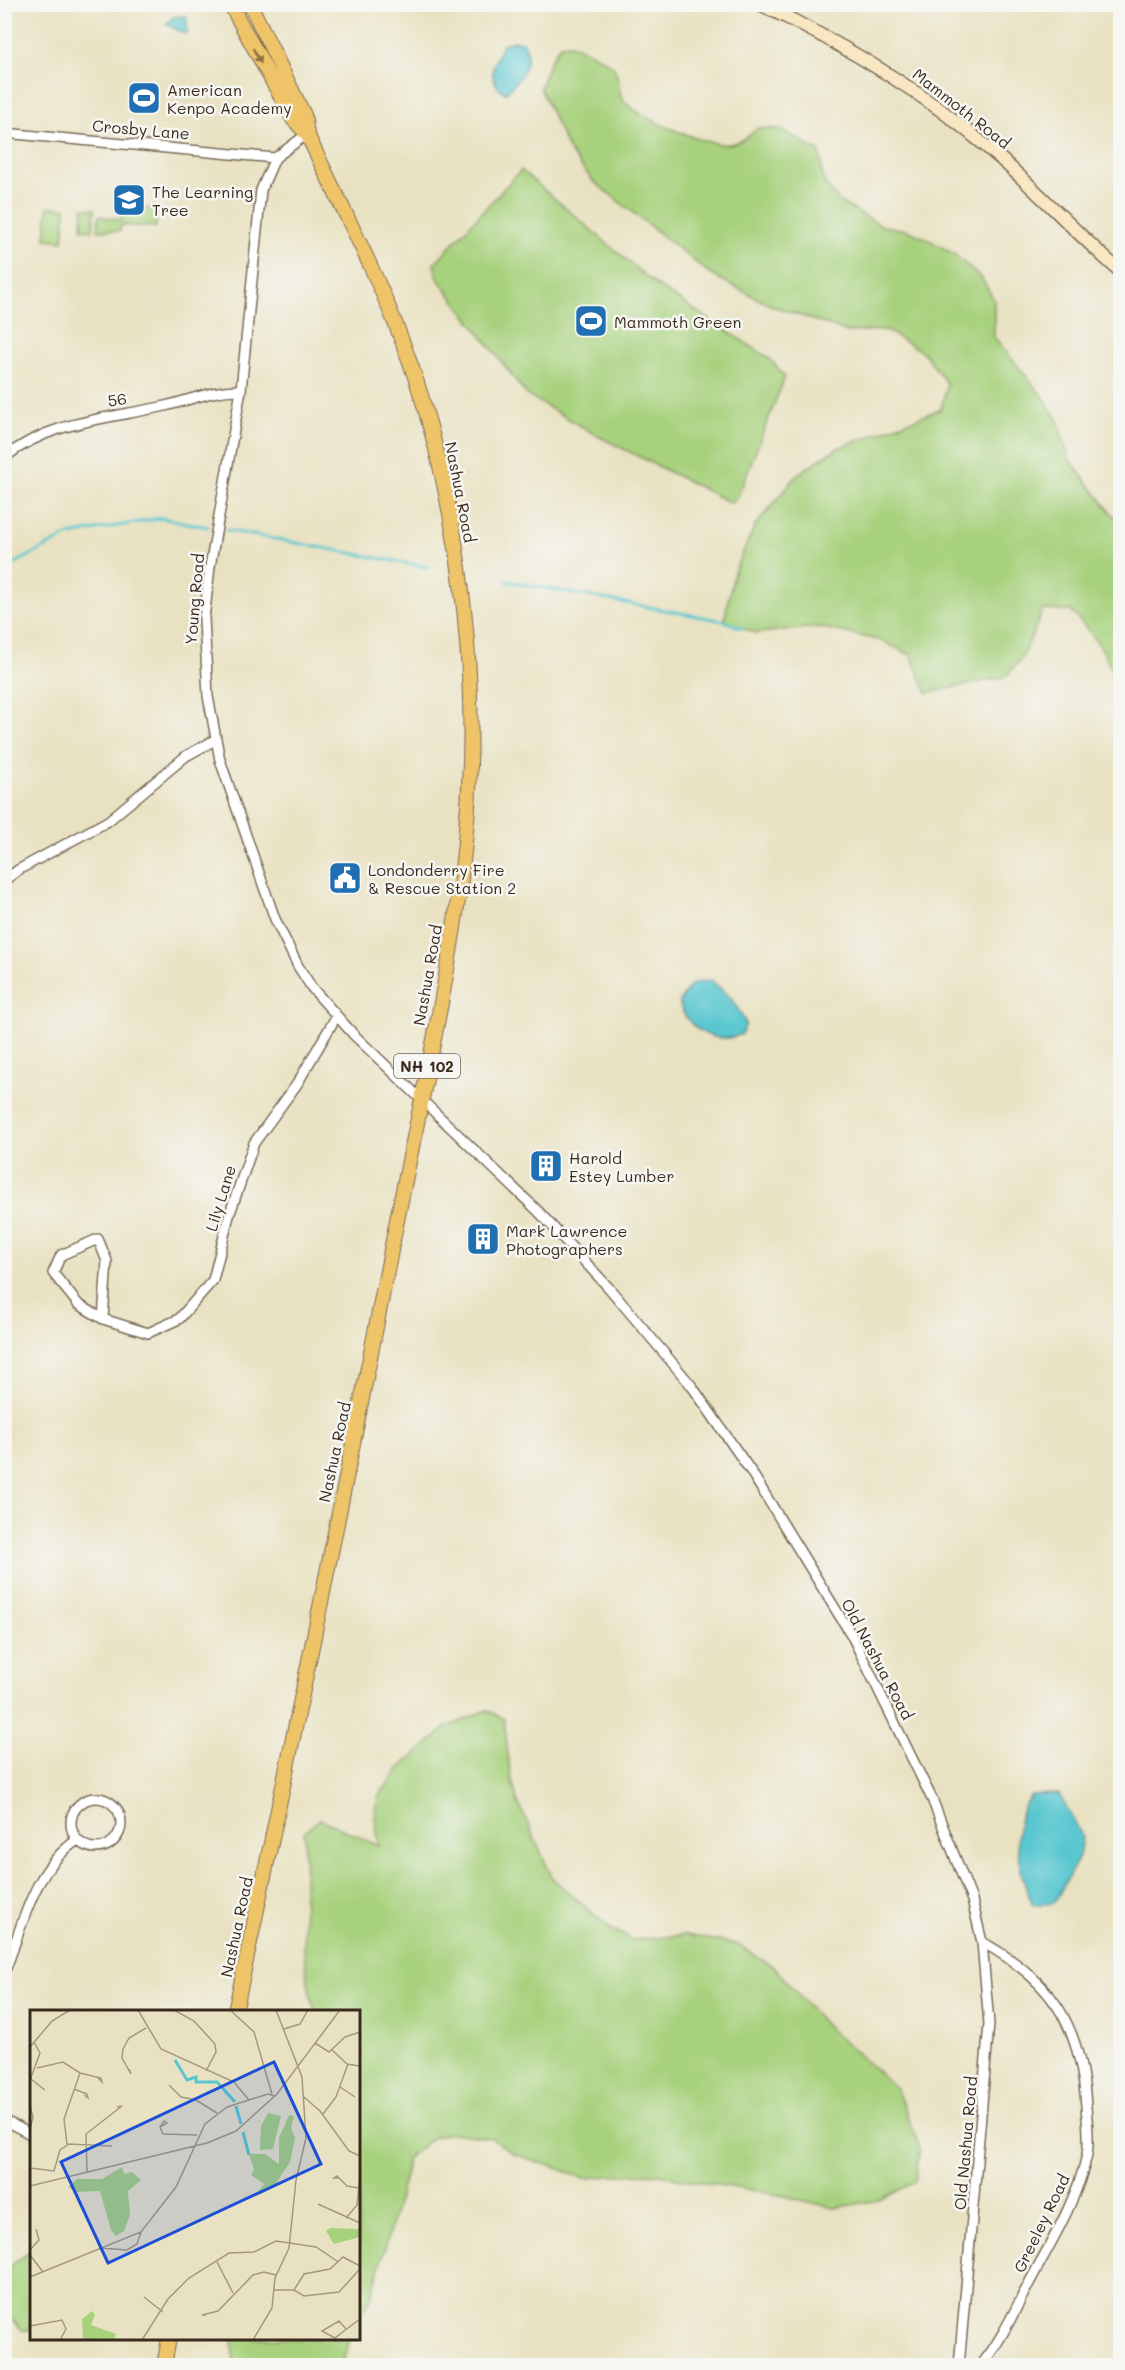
<svg xmlns="http://www.w3.org/2000/svg" width="1125" height="2370" font-family="Mali,sans-serif">
<style>
.green{fill:#a7d17d;stroke:#717e4e;stroke-width:1.5}
.water{fill:#5ac7d0;stroke:#4a7877;stroke-width:1.5}
.lines{fill:none;stroke-linecap:round;stroke-linejoin:round}
.stream{stroke:#5ac7d0;stroke-width:3}
.minor-casing{stroke:#786a57;stroke-width:12}
.secondary-casing{stroke:#786a57;stroke-width:15}
.primary-casing{stroke:#786a57;stroke-width:16}
.minor{stroke:#fff;stroke-width:9}
.secondary{stroke:#f9e7c3;stroke-width:12}
.primary{stroke:#efc469;stroke-width:14}
.oneway{fill:#8c6f40}
.labels{text-anchor:middle;dominant-baseline:central;stroke-width:5;stroke-linejoin:round;paint-order:stroke}
.shield{fill:#f6f6f2;stroke:#73675e;stroke-width:1.5}
.shield-label{font-size:15px;font-weight:bold;fill:#3b2a1e}
.poi-label{font-size:16px;fill:#3b2a1e;stroke:#f6f6f2;text-anchor:start}
.street-label{font-size:16px;fill:#3b2a1e;stroke:#f6f6f2}
.inset-river{fill:none;stroke:#5ac7d0;stroke-width:3}
.inset-road{fill:none;stroke:#a39880;stroke-width:1.5}
.view{fill:#1d4ed8;fill-opacity:0.15;stroke:#1d4ed8;stroke-width:3}
.inset-edge{fill:none;stroke:#3b2a1e;stroke-width:3}
</style>
<rect width="100%" height="100%" fill="#f6f6f2"/>
<filter id="ink" filterUnits="userSpaceOnUse"><feTurbulence type="fractalNoise" baseFrequency=".0167" numOctaves="2"/><feDisplacementMap in="SourceGraphic" scale="12" xChannelSelector="R" yChannelSelector="G"/><feConvolveMatrix kernelMatrix="1 2 1 2 8 2 1 2 1" color-interpolation-filters="sRGB"/></filter>
<filter id="wash" filterUnits="userSpaceOnUse"><feTurbulence type="fractalNoise" baseFrequency=".008" numOctaves="4" result="noise"/><feDisplacementMap in="SourceGraphic" scale="24" xChannelSelector="R" yChannelSelector="G"/><feGaussianBlur stdDeviation="1.35" result="paint"/><feColorMatrix in="noise" values="0 0 0 0 0 0 0 0 0 0 0 0 0 0 0 0 0 1.4 0 .05"/><feComposite in="paint" operator="in"/></filter>
<g filter="url(#wash)">
<rect width="100%" height="100%" fill="#e9e2c2"/>
<path class="green" d="M571,44C585,51 601,56 612,66C621,74 616,92 624,101C636,117 711,148 730,144C742,142 749,136 758,128L780,129L820,152L823,181L840,202L882,226L907,230L931,241L954,254L982,279L994,300V337L1044,398L1058,421L1069,459L1120,524V757C1111,738 1116,732 1117,712C1118,664 1102,645 1071,611L1043,610L1022,658L1005,677L927,693L911,655L882,641L820,627L756,633L724,621L734,572L755,526L799,473L836,449L941,409L947,384L924,353L886,330L848,332L770,305L712,275L593,181L569,151L540,88L550,61L560,45Z
M521,170L656,285L769,358L785,377L737,498L731,503L598,436L527,395L438,279L434,264Z
M122,206L157,209L156,227L121,225L120,231L98,230L99,216L121,220Z
M48,207L66,208L63,241L45,239Z
M83,208L95,209L93,230L82,229Z
M487,1710L504,1719L510,1772L517,1800L553,1879L611,1929L633,1940L686,1935L736,1944L774,1967L825,2025L896,2088L920,2148L915,2182L879,2200L834,2208L785,2196L647,2173L585,2178L512,2153L492,2138L450,2133L434,2137L406,2159V2172L372,2295L359,2319L358,2012L315,2011C296,1953 307,1892 304,1832L320,1819L379,1846L375,1818L378,1797L399,1769L446,1728Z
M31,2252V2331L22,2330L4,2310C4,2281 2,2266 31,2252Z
M232,2339V2338L349,2339L342,2366L234,2365Z"/>
<path class="water" d="M186,16L188,32L185,34L166,24L173,17Z
M514,41L523,42C535,60 519,81 505,93C485,80 493,62 503,44Z
M711,980L731,998L746,1023L742,1034C715,1046 687,1029 679,1002L692,984Z
M1059,1794L1082,1836L1079,1857L1054,1903L1033,1905C1018,1873 1008,1825 1031,1795Z"/>
<g class="lines">
<path class="stream" d="M226,530L427,567
M4,569L69,535L161,518L208,527
M506,581L724,621L742,628"/>
</g>
</g>
<g filter="url(#ink)">
<g class="lines">
<defs>
<path id="minor" d="M4,133L275,158
M307,134L275,158L261,190L241,390L210,567L204,619L208,696L220,760L275,919L298,966L312,988L354,1035L539,1212L609,1288L691,1385L750,1470L852,1636L932,1799L972,1900L982,1942L989,2024L959,2366
M4,458C51,420 109,419 165,406C191,400 214,389 241,390
M4,881L18,870L108,821L186,756L215,740
M103,1319L107,1261L98,1239L61,1255L53,1273L78,1304L103,1319L148,1333L179,1319L213,1280L229,1216L254,1143L297,1084L336,1017
M71 1823a25 25 0 1 1 50 0a25 25 0 1 1-50 0Z
M4,1973C24,1924 31,1872 77,1840
M4,2120L32,2135
M980,2366C1001,2343 1018,2303 1033,2276C1054,2237 1077,2199 1087,2155C1090,2139 1087,2122 1086,2106C1081,2026 1053,1981 982,1942"/>
<path id="secondary" d="M760,4C841,43 919,88 987,147C1034,186 1074,232 1120,271"/>
<path id="primary" d="M230,4L293,119L307,134
M235,2012C289,1762 340,1512 389,1261C415,1124 451,981 465,842C475,743 471,641 455,542C444,476 428,409 404,346C377,273 340,204 307,134L304,115L250,4
M164,2366L169,2338"/>
</defs>
<use href="#minor" class="minor-casing"/>
<use href="#secondary" class="secondary-casing"/>
<use href="#primary" class="primary-casing"/>
<use href="#minor" class="minor"/>
<use href="#secondary" class="secondary"/>
<use href="#primary" class="primary"/>
</g>
<defs><path id="oneway-solid" d="M-6-.8H1V-3.2L6.5 0L1 3.2V.8H-6Z" transform="scale(1.5)"/></defs>
<use class="oneway" href="#oneway-solid" transform="translate(257 56) rotate(62)"/>
</g>
<defs>
<symbol id="stadium-square" viewBox="-11 -11 22 22"><rect x="-9" y="-9" width="18" height="18" rx="4" fill="#1f6fb2" stroke="#f6f6f2"/><path d="M0-5a6.5 5 0 1 0 0 10a6.5 5 0 1 0 0-10ZM-3.5-1.8h7v3.6h-7Z" fill="#fff"/></symbol>
<symbol id="school-square" viewBox="-11 -11 22 22"><rect x="-9" y="-9" width="18" height="18" rx="4" fill="#1f6fb2" stroke="#f6f6f2"/><path d="M0-5L7-2L0 1L-7-2ZM-4 1L0 2.5L4 1V4Q0 6-4 4Z" fill="#fff"/></symbol>
<symbol id="civic-square" viewBox="-11 -11 22 22"><rect x="-9" y="-9" width="18" height="18" rx="4" fill="#1f6fb2" stroke="#f6f6f2"/><path d="M-.6-6.5H3V-4.5H.6V-3L4-1V1h2V6H-6V1h2V-1L-.6-3ZM-1.2 2.5V6h2.4V2.5Z" fill="#fff"/></symbol>
<symbol id="building-square" viewBox="-11 -11 22 22"><rect x="-9" y="-9" width="18" height="18" rx="4" fill="#1f6fb2" stroke="#f6f6f2"/><path d="M-4-6H4V6H1V3H-1V6H-4ZM-2.5-4.3h1.7v1.8h-1.7ZM.8-4.3h1.7v1.8H.8ZM-2.5-1h1.7V.8h-1.7ZM.8-1h1.7V.8H.8Z" fill="#fff"/></symbol>
</defs>
<g fill-rule="evenodd">
<use href="#stadium-square" x="125" y="79" width="38" height="38"/>
<use href="#school-square" x="110" y="181" width="38" height="38"/>
<use href="#stadium-square" x="572" y="302" width="38" height="38"/>
<use href="#civic-square" x="326" y="859" width="38" height="38"/>
<use href="#building-square" x="527" y="1147" width="38" height="38"/>
<use href="#building-square" x="464" y="1220" width="38" height="38"/>
</g>
<g class="labels">
<rect class="shield" x="394" y="1054" width="66" height="24" rx="4.5"/>
<g class="shield-label">
<text x="427" y="1066">NH 102</text>
</g>
<g class="poi-label">
<text x="167" y="89">American<tspan x="167" dy="18">Kenpo Academy</tspan></text>
<text x="152" y="191">The Learning<tspan x="152" dy="18">Tree</tspan></text>
<text x="614" y="321">Mammoth Green</text>
<text x="368" y="869">Londonderry Fire<tspan x="368" dy="18">&amp; Rescue Station 2</tspan></text>
<text x="569" y="1157">Harold<tspan x="569" dy="18">Estey Lumber</tspan></text>
<text x="506" y="1230">Mark Lawrence<tspan x="506" dy="18">Photographers</tspan></text>
</g>
<g class="street-label">
<text transform="translate(962 108) rotate(38)">Mammoth Road</text>
<text transform="translate(141 129) rotate(5)">Crosby Lane</text>
<text transform="translate(117 399) rotate(-10)">56</text>
<text transform="translate(461 492) rotate(79)">Nashua Road</text>
<text transform="translate(194 599) rotate(-85)">Young Road</text>
<text transform="translate(427 975) rotate(-80)">Nashua Road</text>
<text transform="translate(220 1198) rotate(-73)">Lily Lane</text>
<text transform="translate(334 1452) rotate(-78)">Nashua Road</text>
<text transform="translate(878 1659) rotate(62)">Old Nashua Road</text>
<text transform="translate(236 1927) rotate(-78)">Nashua Road</text>
<text transform="translate(965 2143) rotate(-85)">Old Nashua Road</text>
<text transform="translate(1041 2223) rotate(-64)">Greeley Road</text>
</g>
</g>
<g transform="translate(30 2010)">
<rect width="330" height="330" fill="#e9e2c2"/>
<path d="M238,103L251,106L243,139L230,140L231,116ZM259,105L264,106L261,118L265,128L260,152L243,178L224,187L234,174L221,165L224,159L219,144H235L249,154V128ZM92,157L94,164L102,162L111,170L98,181L100,205L94,221L86,226L81,220L70,181L46,182L38,177L47,169H72ZM300,218L330,219V227L304,234L296,221ZM62,301L65,305L61,315L86,324L84,330H53L52,309Z" fill="#a7d17d"/>
<path class="inset-river" d="M145,50L157,70L166,67V72H187L205,92M206,96L211,114M213,122L219,145"/>
<path class="inset-road" d="M108,0L131,39L204,72L219,90M144,0L164,11L185,34L186,42L176,61M200,0L224,22L242,84M254,19L270,14L278,0M285,33L299,42L315,27L330,22M0,37L22,11L40,0M302,40L317,54L330,56M7,58L33,52L50,63L71,68L72,72L68,68M99,59L101,64L92,48L93,39L99,28L116,18M1,69L15,80L11,77M0,70L10,43L4,32M139,75L151,87L166,90L187,103M310,77L325,87M44,79L57,84L58,88L54,85M274,87L290,101L319,141L330,146M0,96L3,107L0,120M293,104L306,87L318,54M130,117L137,113L134,111L130,117L133,124L167,125M37,134L34,109L50,63M0,158L24,161L30,140L39,134L82,136M57,162L56,124L92,96L87,97M309,168H304L307,166L317,176L329,178M0,176L177,133L206,121L247,84L310,0M291,196L288,194L330,213M316,208L327,195L330,166M71,238L97,240L107,234L111,222M0,240L9,230L6,219M0,245L13,262M186,250L203,283M0,267L111,222L146,177L175,114L197,97L238,84L245,86M243,280H264L274,286L309,282L330,259M264,280L274,264L300,259L313,247L330,256M118,290L114,287L133,302M176,305H172L188,301L223,265L234,262L246,265M0,316L32,310L36,319L30,330M316,319L309,311L292,321L305,328L314,321L330,309M112,330L138,289L159,268L199,243L224,242L246,231L286,237L307,251M223,330L242,298L245,268L259,238L266,170L276,128L272,67L246,0"/>
<path class="view" d="M244,52L291,154L78,253L31,152Z"/>
<rect width="330" height="330" class="inset-edge"/>
</g>
<rect width="1125" height="2370" fill="none" stroke="#f6f6f2" stroke-width="24"/>
</svg>
